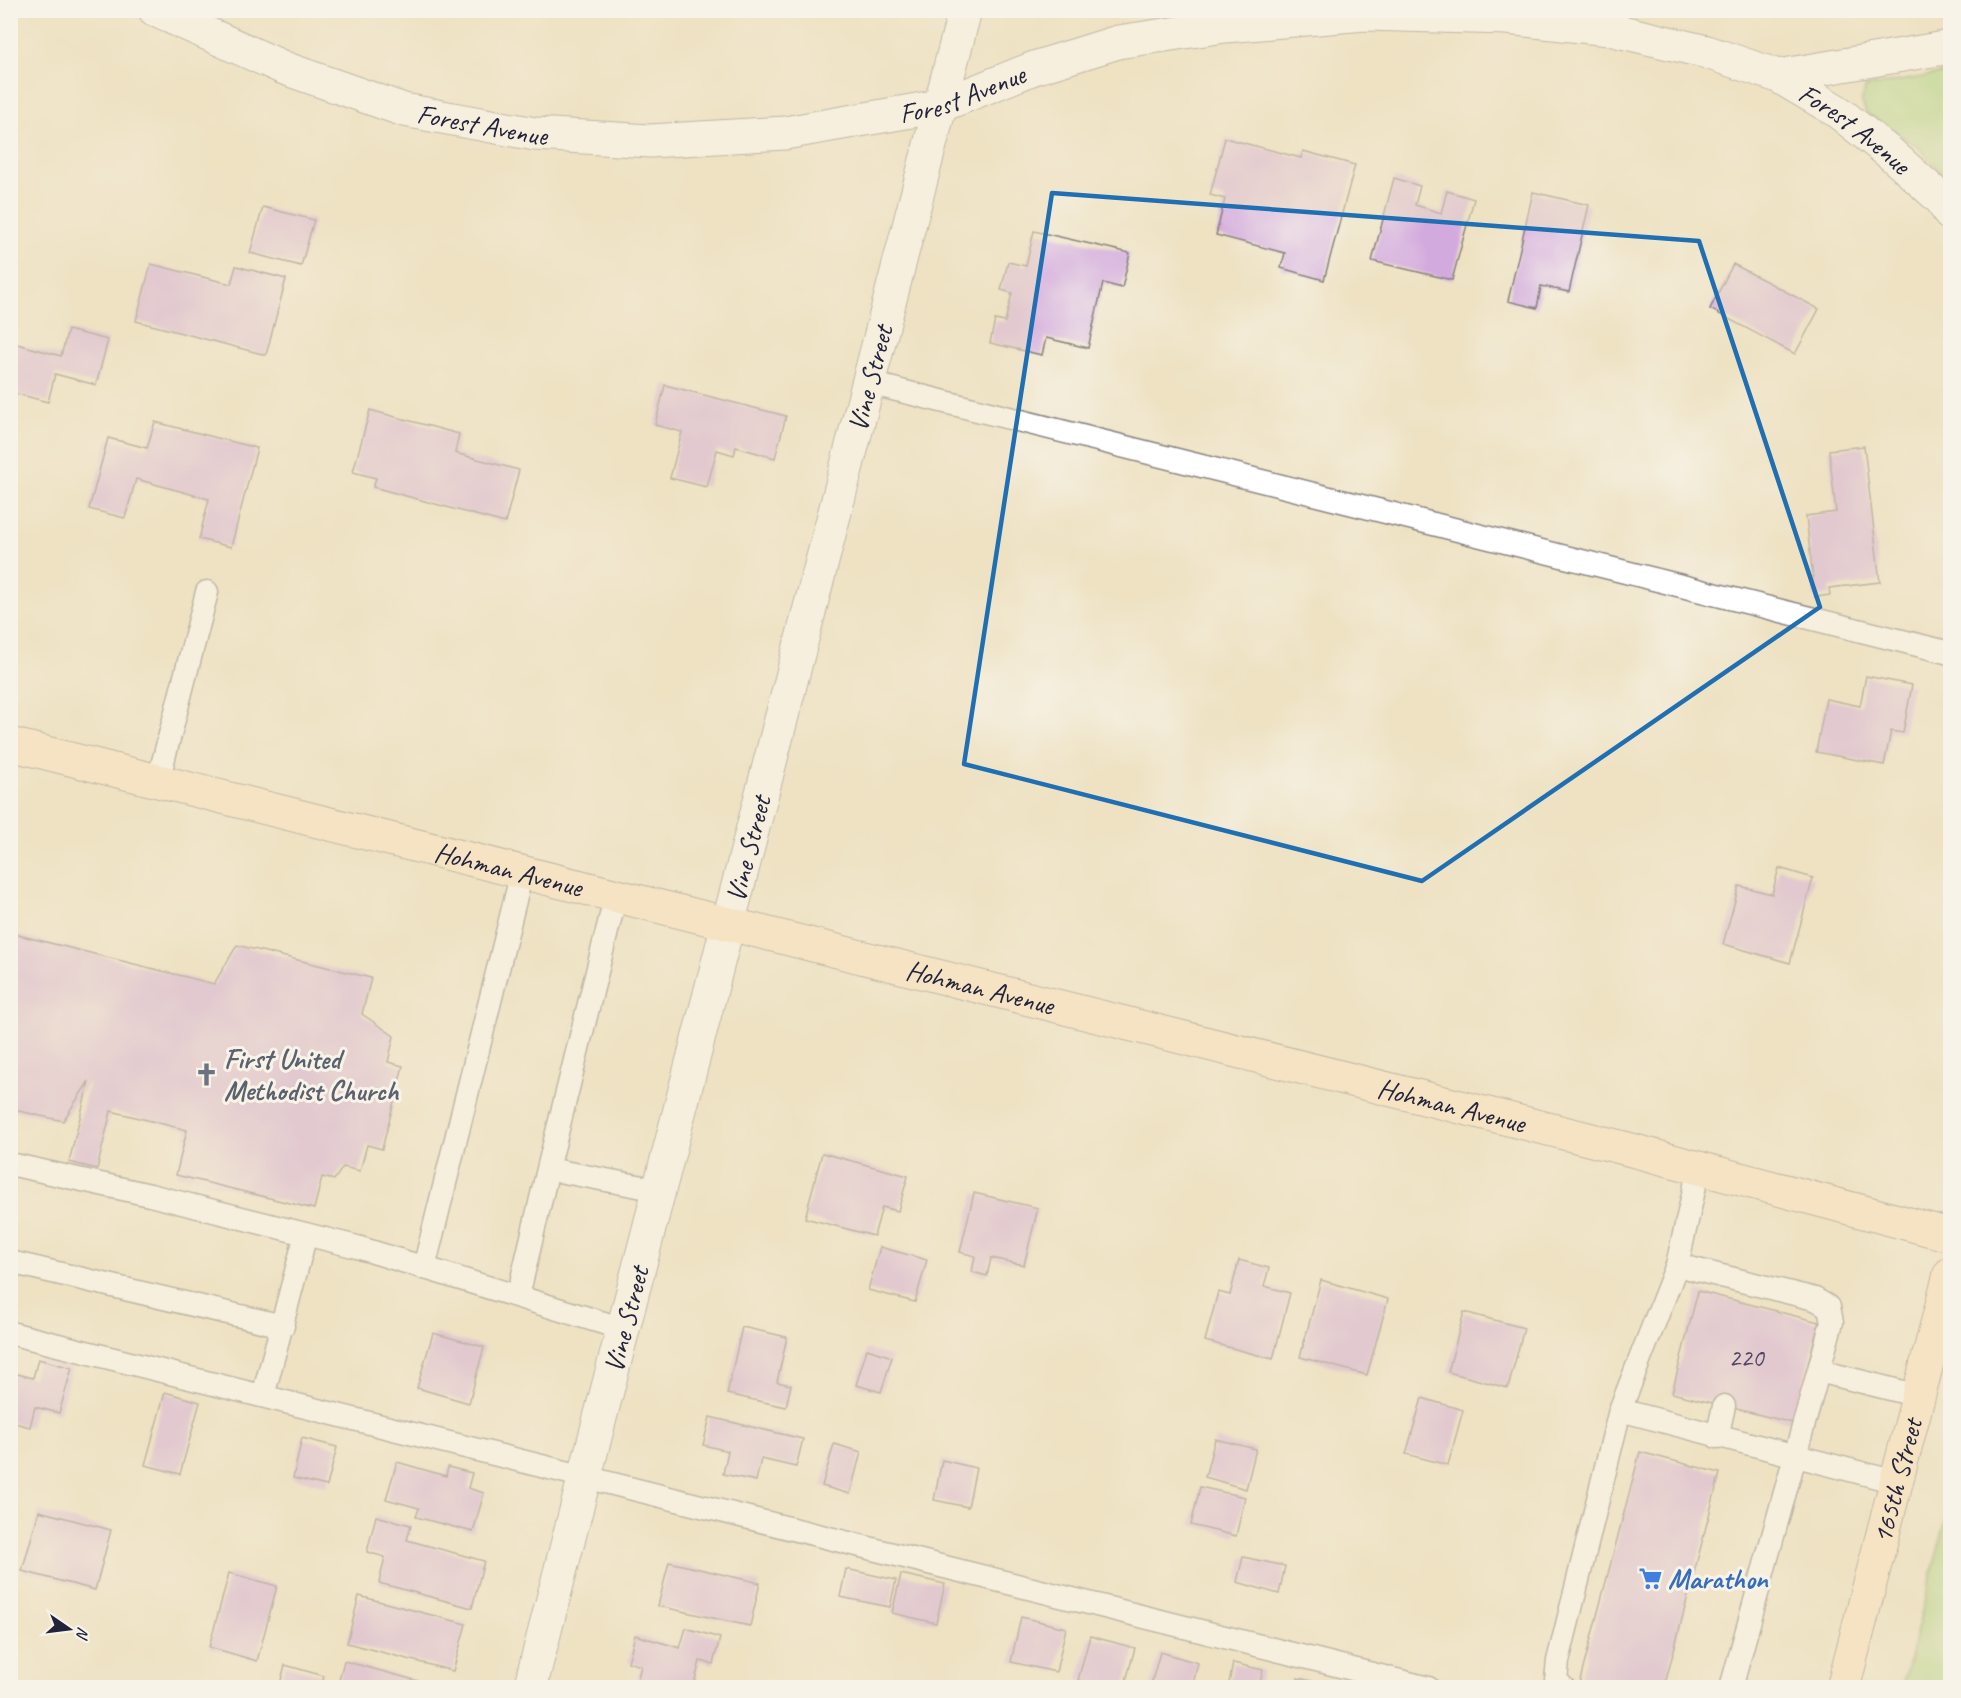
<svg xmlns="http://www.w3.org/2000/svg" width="1961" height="1698" font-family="Caveat,sans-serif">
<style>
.green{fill:#a9d480;stroke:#667b5e;stroke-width:1.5}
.building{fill:#d3aade}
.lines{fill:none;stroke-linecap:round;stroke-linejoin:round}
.lane-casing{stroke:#88827f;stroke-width:25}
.street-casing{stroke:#88827f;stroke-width:35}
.secondary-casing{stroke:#88827f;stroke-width:35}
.lane{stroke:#fff;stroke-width:22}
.street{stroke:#fff;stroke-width:33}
.secondary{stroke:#fde5c5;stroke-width:33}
.marked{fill:none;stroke:#1f6fb2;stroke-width:4.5;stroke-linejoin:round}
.labels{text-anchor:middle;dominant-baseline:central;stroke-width:6;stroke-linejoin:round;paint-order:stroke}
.number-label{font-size:26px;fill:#4e4464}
.street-label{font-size:28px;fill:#22223b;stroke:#f7f3e8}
.worship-label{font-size:28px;font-weight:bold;fill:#5b616d;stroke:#f7f3e8;text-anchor:start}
.shop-label{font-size:28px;font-weight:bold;fill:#366cbe;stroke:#f7f3e8;text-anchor:start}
</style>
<rect width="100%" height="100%" fill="#f7f3e8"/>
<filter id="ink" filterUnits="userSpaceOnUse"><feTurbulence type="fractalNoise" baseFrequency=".0167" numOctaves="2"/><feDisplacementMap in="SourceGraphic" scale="12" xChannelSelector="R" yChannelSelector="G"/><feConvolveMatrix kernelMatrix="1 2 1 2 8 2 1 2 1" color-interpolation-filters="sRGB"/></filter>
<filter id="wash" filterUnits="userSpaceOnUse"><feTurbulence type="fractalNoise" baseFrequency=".008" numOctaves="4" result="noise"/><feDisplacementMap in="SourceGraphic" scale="24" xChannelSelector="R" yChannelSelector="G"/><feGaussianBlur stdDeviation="1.35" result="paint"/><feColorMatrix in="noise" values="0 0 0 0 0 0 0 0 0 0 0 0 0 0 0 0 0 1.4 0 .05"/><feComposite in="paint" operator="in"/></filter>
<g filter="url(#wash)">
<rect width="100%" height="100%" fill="#eee2c3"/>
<path class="green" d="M1950,72V181L1917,146L1866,113L1861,100L1866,87Z
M1950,1504V1687H1902Z"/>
<g id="blocks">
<path class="building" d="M1225,138L1301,158L1303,151L1355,165L1324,280L1281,268L1285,253L1216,235L1225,199L1210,195Z
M1394,178L1420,186L1415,205L1441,213L1447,191L1474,199L1452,280L1372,261Z
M1533,192L1589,205L1569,292L1541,286L1537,308L1508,301Z
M263,207L314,220L301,266L250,253Z
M1034,231L1130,253L1122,288L1103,283L1088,348L1046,338L1042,355L990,343L995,320L1005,322L1012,293L1001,290L1008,262L1026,266Z
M151,264L231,284L236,266L286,279L266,355L136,321Z
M1733,264L1819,309L1795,354L1710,309Z
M68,330L108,340L96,385L55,374L48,402L10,392V342L61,356Z
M665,385L786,416L775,458L736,447L734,455L717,450L707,487L670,478L682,432L655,425Z
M370,410L459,434L455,453L519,470L505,523L373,487L376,478L353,472Z
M155,422L257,448L231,547L199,539L209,499L136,479L125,518L89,509L108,438L147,448Z
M1864,446L1880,582L1829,588L1830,595L1815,597L1806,516L1836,512L1829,450Z
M1866,676L1912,685L1903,733L1891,731L1884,765L1816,752L1826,699L1860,706Z
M1779,868L1813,878L1790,963L1723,944L1739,886L1772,894Z
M10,933L214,984L237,945L371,978L362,1014L394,1036L388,1062L403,1066L382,1149L367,1145L360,1171L343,1167L334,1180L322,1177L314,1209L176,1175L187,1130L111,1111L97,1169L69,1162L89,1081L63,1121L10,1109Z
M822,1153L908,1176L898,1211L882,1207L874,1236L805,1218Z
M974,1193L1038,1208L1024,1265L991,1258L987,1276L972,1272L975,1256L960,1252Z
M880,1247L927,1260L915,1302L868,1290Z
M1239,1260L1269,1268L1264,1286L1290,1293L1273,1359L1205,1341L1218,1292L1230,1295Z
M1321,1280L1388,1299L1367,1375L1300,1357Z
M1698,1291L1819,1322L1793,1423L1672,1393Z
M1464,1312L1524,1328L1508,1388L1448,1372Z
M742,1327L787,1337L777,1382L791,1385L786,1407L727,1394Z
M433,1333L484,1347L469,1403L417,1388Z
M867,1349L892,1357L881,1392L856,1385Z
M38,1359L72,1368L59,1413L35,1407L30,1427L10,1422V1372L33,1378Z
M165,1392L200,1402L180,1474L145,1465Z
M1422,1398L1463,1410L1448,1465L1406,1454Z
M710,1417L803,1439L796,1467L761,1459L756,1481L723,1474L728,1451L703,1445Z
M302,1438L337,1447L327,1486L293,1478Z
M1215,1439L1256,1449L1246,1489L1205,1477Z
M834,1444L861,1452L850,1494L822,1486Z
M1640,1452L1720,1473L1664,1688H1593L1579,1684Z
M942,1460L976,1468L968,1507L934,1500Z
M397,1462L446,1476L448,1467L472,1473L468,1488L484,1493L473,1532L416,1517L419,1508L386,1499Z
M1200,1487L1245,1497L1236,1536L1191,1525Z
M39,1511L111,1530L95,1590L22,1571Z
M376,1516L411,1525L407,1540L484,1561L472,1608L379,1583L385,1557L367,1552Z
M1243,1557L1285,1566L1279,1594L1237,1582Z
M669,1562L760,1583L750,1626L658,1606Z
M846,1569L896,1580L890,1607L840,1597Z
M229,1573L277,1586L257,1661L209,1647Z
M901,1574L945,1584L936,1623L892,1613Z
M359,1596L466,1624L453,1671L347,1643Z
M1021,1617L1066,1628L1056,1672L1011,1662Z
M686,1628L720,1638L713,1664L700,1661L693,1688H660L637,1681L641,1666L628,1662L635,1635L680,1648Z
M1090,1636L1135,1648L1124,1688H1104L1078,1680Z
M1160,1652L1198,1663L1192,1688H1150Z
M344,1661L441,1687V1688H337Z
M1233,1663L1263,1670L1259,1688H1228Z
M285,1665L324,1676L321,1688H279Z
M1298,1678L1329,1685V1688H1296Z"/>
</g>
</g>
<g filter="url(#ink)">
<use href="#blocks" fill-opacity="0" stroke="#88827f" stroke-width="1.5"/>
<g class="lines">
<defs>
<path id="lane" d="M869,383L1950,653
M158,781L207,592
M616,895L548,1169L659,1190
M10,1164L150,1195L357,1247L623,1329
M10,1262L283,1326
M1677,1265L1815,1299L1829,1307L1832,1322L1731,1688
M424,1268L522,872
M518,1296L548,1169
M10,1333L1428,1688
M1819,1371L1919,1396
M263,1396L306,1234
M1620,1410L1896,1482
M1717,1437L1724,1406
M1564,1688L1556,1680L1558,1661L1620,1410L1677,1265L1699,1168"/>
<g id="street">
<path id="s1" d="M155,10L284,68L404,110L535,134L650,141L785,133L940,106L1034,68L1118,42L1225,26L1365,14L1507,18L1609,29L1707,52L1778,76L1837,111L1891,154L1942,200L1950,214"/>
<path d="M1778,76L1950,47"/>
<path id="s2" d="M530,1688L965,10"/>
</g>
<g id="secondary">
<path id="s3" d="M10,744L1624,1148L1950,1235"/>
<path id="s4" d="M1843,1688L1950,1274"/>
</g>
</defs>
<use href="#lane" class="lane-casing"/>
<use href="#street" class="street-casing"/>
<use href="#secondary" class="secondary-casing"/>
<use href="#lane" class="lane"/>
<use href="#street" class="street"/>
<use href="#secondary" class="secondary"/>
</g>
</g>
<path d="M0 0H1961V1698H0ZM1052,193L1699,241L1820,607L1422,881L964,764Z" fill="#eee2c3" fill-opacity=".55" fill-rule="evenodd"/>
<path class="marked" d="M1052,193L1699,241L1820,607L1422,881L964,764Z"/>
<defs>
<symbol id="church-bare" viewBox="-9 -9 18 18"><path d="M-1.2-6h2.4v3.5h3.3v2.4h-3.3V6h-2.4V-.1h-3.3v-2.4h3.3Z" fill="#6b7280" stroke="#f7f3e8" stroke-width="2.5" paint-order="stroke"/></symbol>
<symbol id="supermarket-bare" viewBox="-9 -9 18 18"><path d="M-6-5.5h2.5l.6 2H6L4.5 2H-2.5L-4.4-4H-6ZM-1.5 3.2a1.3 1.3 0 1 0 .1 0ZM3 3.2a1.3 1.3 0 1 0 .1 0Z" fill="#3f7fe0" stroke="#f7f3e8" stroke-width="2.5" paint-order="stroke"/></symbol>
</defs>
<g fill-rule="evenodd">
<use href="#church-bare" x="190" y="1058" width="33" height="33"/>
<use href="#supermarket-bare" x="1634" y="1562" width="33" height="33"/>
</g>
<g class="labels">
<g class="number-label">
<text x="1746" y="1357">220</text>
</g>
<g class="street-label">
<text stroke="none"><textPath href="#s1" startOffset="834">Forest Avenue</textPath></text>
<text stroke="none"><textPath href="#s1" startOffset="348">Forest Avenue</textPath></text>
<text stroke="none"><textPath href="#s1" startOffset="1761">Forest Avenue</textPath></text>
<text stroke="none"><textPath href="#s2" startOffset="1353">Vine Street</textPath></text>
<text stroke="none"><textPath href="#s2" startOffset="867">Vine Street</textPath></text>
<text stroke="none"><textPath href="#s3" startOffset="514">Hohman Avenue</textPath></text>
<text stroke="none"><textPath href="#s3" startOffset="1000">Hohman Avenue</textPath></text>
<text stroke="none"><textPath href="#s3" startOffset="1486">Hohman Avenue</textPath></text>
<text stroke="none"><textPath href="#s2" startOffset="381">Vine Street</textPath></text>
<text stroke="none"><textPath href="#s4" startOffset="214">165th Street</textPath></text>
</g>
<g class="worship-label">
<text x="224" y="1058">First United<tspan x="224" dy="32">Methodist Church</tspan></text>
</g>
<g class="shop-label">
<text x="1668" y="1578">Marathon</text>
</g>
</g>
<rect width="1961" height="1698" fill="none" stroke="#f7f3e8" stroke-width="36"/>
<g transform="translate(69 1629) rotate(104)" stroke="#f7f3e8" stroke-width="4.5" paint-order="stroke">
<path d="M0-4.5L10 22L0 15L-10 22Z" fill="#22223b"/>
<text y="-9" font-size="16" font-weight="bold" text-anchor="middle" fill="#22223b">N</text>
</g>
</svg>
